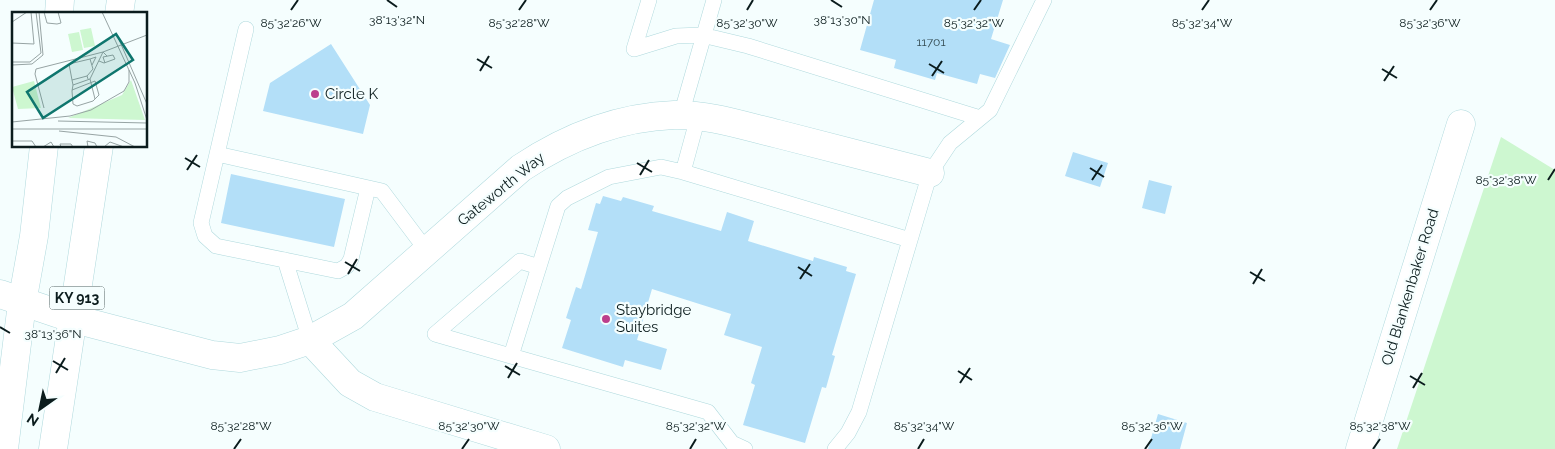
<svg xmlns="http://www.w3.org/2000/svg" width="1555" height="449" font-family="Raleway,sans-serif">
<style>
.green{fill:#cdf7d0}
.building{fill:#b3dff8}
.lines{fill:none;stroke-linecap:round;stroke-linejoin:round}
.lane-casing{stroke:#afd9dd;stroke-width:16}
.street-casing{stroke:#afd9dd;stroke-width:29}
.secondary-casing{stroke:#afd9dd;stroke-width:29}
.primary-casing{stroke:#afd9dd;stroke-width:29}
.lane{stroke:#fff;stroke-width:15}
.street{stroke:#fff;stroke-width:28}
.secondary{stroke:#fff;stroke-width:28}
.primary{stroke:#fff;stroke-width:28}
.ticks{fill:none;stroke:#0b1c1d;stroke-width:2}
.poi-dot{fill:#bc3f8d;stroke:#f5fefe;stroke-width:2}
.labels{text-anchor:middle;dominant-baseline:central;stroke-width:4.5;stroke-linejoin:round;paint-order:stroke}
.number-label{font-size:12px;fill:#354d54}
.shield{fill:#f5fefe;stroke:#516060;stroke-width:1}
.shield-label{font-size:14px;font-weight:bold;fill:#0b1c1d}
.poi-label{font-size:15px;fill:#0b1c1d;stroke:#f5fefe;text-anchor:start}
.street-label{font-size:15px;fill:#0b1c1d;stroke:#f5fefe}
.inset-road{fill:none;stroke:#97a4a4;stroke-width:1}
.view{fill:#0f766e;fill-opacity:0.15;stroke:#0f766e;stroke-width:2.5}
.inset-edge{fill:none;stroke:#0b1c1d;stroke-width:2.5}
.ticks-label{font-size:12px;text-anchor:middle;fill:#0b1c1d;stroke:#f5fefe;stroke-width:4.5;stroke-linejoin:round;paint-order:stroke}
</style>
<rect width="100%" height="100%" fill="#f5fefe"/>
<path class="green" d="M1501,137L1555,170V449H1397Z"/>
<path class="building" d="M874,0H1003L991,39L1010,45L995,78L980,74L977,84L937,73L935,80L894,68L896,60L860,50Z
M331,44L370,105L363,134L263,111L270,83Z
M1073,152L1108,163L1100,187L1065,176Z
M231,174L345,199L334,247L221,223Z
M1149,180L1172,186L1165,214L1142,208Z
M603,196L621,201L623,197L654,206L652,211L721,231L727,212L754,221L748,241L813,261L814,257L847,267L846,271L856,274L832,355L835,356L826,388L822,387L805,443L743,425L755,385L751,383L762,347L724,335L731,314L652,289L637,340L667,349L661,370L625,360L623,367L562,348L571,320L566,318L576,287L581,289L598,232L588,230L596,203L600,204Z
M1158,414L1187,423L1180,449H1148Z"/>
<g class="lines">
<defs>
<path id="lane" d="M649,0L634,49L676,36L702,35L748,46L980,118
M681,115L714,0
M698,117L683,172L910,240L930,173L950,143L990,110L1044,0
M217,154L246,29
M683,172L661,167L609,177L567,198L558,206L511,356L708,412L732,443L745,449
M368,188L351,259L347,266L338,271L216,246L205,236L201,223L217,154L382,191L427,251
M285,260L310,340
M511,356L435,334L520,261L539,267
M835,449L848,433L859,412L910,240"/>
<path id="street" d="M74,319L212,355L240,358L280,350L310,340L350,383L375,397L546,449
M310,340L353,316L521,168C566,138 619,117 674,115C709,114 744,126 778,134C829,147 879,160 930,173
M1360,449L1461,124"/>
<path id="secondary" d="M0,294L74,319"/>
<path id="primary" d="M59,14L60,0
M119,14L121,0
M4,449L22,303L34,236L44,146
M53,449L99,146"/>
</defs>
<use href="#lane" class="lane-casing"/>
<use href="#street" class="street-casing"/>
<use href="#secondary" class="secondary-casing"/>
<use href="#primary" class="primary-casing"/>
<use href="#lane" class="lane"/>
<use href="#street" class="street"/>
<use href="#secondary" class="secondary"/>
<use href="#primary" class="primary"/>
</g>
<path class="ticks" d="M387,0L397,7M831,0L842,7M291,10L298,0M519,10L526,0M747,10L753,0M974,10L981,0M1202,10L1209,0M1430,10L1437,0M477,59L492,68M929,64L944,73M1382,69L1397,78M480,71L489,56M932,76L942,61M1384,81L1394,66M185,158L200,167M637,163L652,172M1090,168L1104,177M187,170L197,155M640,175L649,160M1092,180L1102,165M1548,180L1555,169M345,262L360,271M798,267L812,276M1250,272L1265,281M348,274L357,259M800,279L810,264M1253,284L1262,269M0,327L10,333M53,361L68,370M505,366L520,375M958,371L972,380M56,373L65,358M1410,376L1425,385M508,378L517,363M960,383L970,368M1413,388L1422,373M234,449L241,439M462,449L469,439M690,449L696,439M918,449L924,439M1145,449L1152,439M1373,449L1380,439"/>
<g class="poi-dot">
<circle cx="315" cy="94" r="5"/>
<circle cx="606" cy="319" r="5"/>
</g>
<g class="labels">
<g class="number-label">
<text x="931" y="42">11701</text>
</g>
<rect class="shield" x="49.5" y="286.5" width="55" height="23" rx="4"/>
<g class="shield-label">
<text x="77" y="298">KY 913</text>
</g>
<g class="poi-label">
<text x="325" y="94">Circle K</text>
<text x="616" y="310">Staybridge<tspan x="616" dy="17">Suites</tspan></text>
</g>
<g class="street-label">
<text transform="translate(501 189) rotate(-39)">Gateworth Way</text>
<text transform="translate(1410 287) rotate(-73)">Old Blankenbaker Road</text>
</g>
</g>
<g transform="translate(12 12)">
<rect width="135" height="135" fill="#f5fefe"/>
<path d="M79,16L83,34L72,36L68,18ZM67,20L71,38L60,40L56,22ZM119,68L133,108L56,106L110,83ZM22,69L29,96L6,97L0,75Z" fill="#cdf7d0"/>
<path class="inset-road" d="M32,0L35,11L45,12M90,0L123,71L135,108M0,10L15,0M45,12L49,11L46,0M105,23L135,92M0,31L22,32L19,0M78,47L84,45L80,53M87,49L92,51L103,47L101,43L91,45L93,51M0,50H18L29,41L24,0M0,53L20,52L31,43L27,0M78,67L83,87M60,68L57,52L78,47L81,57L75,64M61,73L78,67L91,40L95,44M60,78L83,69L87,83L81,89L65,94L61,92L60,79L61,73L60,68L75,64L76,67M32,96L23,62L24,57L91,40L135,23M46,109L135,111M0,110L58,104L79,98L112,79L117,70V58M0,117H135M47,119L104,125L123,135M0,129H20L24,135M31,135L39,130L42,135M49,135L48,132H59L61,135M76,135L75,129L83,131L85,135M92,135L98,130L112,135"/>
<path class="view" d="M104,22L121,48L31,106L15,80Z"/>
<rect width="135" height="135" class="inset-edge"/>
</g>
<g class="ticks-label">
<text x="397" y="24">38°13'32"N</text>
<text x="842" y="24">38°13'30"N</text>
<text x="519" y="27">85°32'28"W</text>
<text x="291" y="27">85°32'26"W</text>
<text x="747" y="27">85°32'30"W</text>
<text x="974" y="27">85°32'32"W</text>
<text x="1202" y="27">85°32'34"W</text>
<text x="1430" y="27">85°32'36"W</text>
<text x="1506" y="184">85°32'38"W</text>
<text x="53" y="338">38°13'36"N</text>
<text x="241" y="430">85°32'28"W</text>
<text x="469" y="430">85°32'30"W</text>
<text x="696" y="430">85°32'32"W</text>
<text x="924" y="430">85°32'34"W</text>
<text x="1152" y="430">85°32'36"W</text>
<text x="1380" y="430">85°32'38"W</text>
</g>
<g transform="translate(40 409) rotate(213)" stroke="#f5fefe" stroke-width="4" paint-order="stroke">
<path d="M0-4L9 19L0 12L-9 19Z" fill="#0b1c1d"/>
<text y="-8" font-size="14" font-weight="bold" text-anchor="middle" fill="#0b1c1d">N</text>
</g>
</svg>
